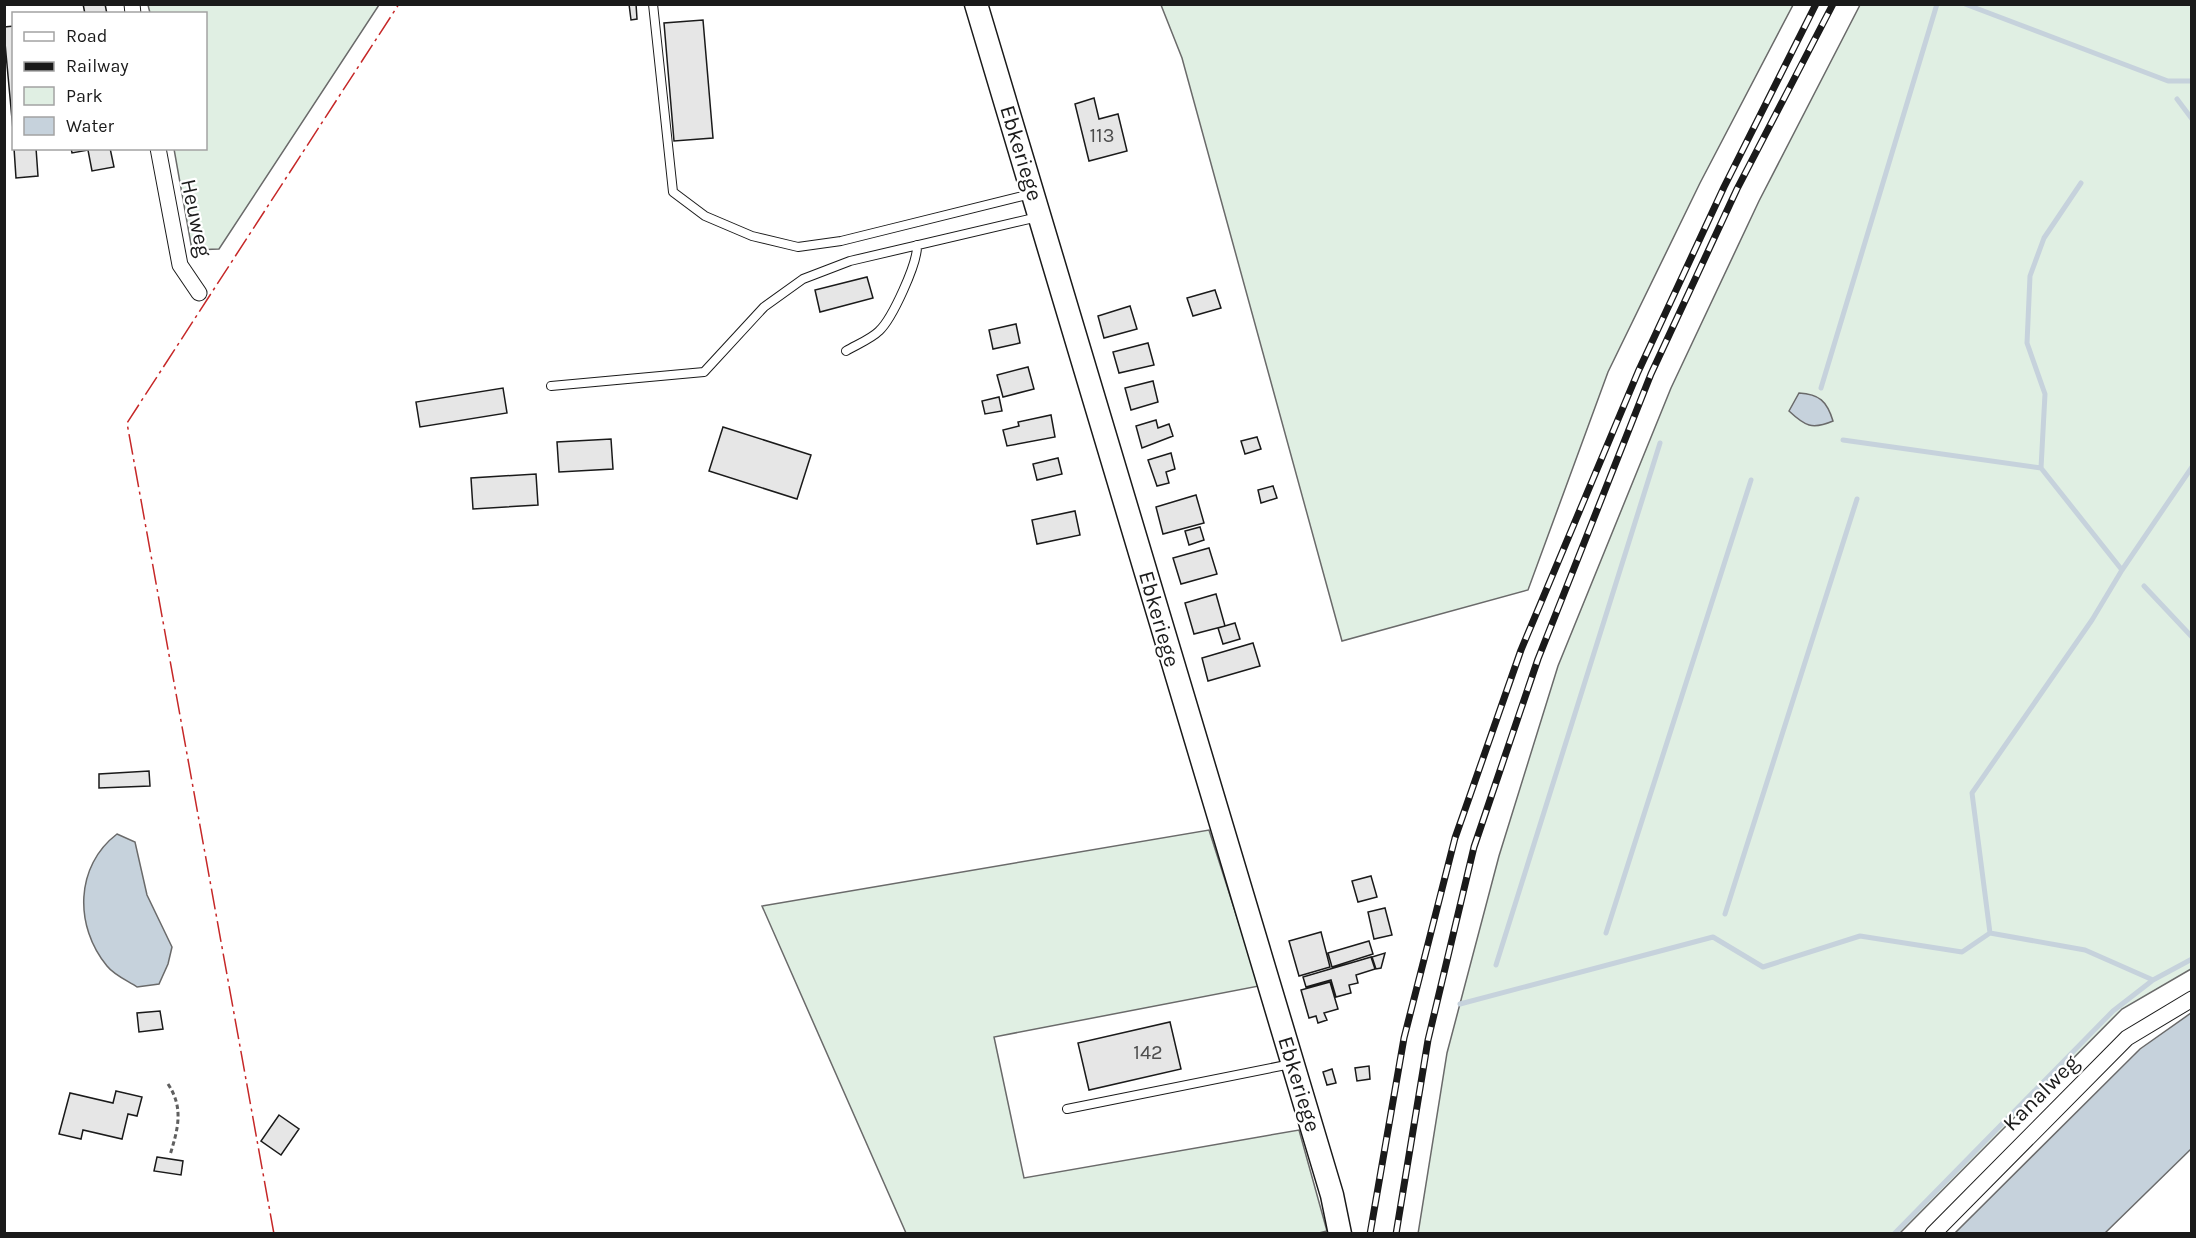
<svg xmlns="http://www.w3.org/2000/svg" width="2196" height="1238" font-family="Karla,sans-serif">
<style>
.green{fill:#e0efe3;stroke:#6a6a6a;stroke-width:1.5}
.water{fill:#c6d2dc;stroke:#6a6a6a;stroke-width:1.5}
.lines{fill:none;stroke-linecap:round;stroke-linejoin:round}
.stream{stroke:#c6d2dc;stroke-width:5}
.building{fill:#e6e6e6;stroke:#1a1a1a;stroke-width:1.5}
.lane-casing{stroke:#1a1a1a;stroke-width:10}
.street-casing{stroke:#1a1a1a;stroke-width:17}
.secondary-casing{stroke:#1a1a1a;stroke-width:25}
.path{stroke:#5f5f5f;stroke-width:3;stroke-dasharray:4.5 3;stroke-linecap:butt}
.lane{stroke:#fff;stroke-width:8}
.street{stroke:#fff;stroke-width:15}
.secondary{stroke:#fff;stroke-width:22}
.rail-casing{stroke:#1a1a1a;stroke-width:7}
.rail{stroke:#fff;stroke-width:4.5;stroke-dasharray:14;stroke-linecap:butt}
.power{stroke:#c62828;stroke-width:1.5;stroke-dasharray:21 4.5 3 4.5;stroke-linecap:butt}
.labels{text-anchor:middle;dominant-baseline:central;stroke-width:4.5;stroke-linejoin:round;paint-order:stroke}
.number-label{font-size:20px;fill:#4d4d4d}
.street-label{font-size:22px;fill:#1a1a1a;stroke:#fff}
</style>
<rect width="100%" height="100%" fill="#fff"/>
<path class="green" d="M148,5H379L219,249L192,250L174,149L206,148V14L150,13Z
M1161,5H1793L1700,183L1608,372L1528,590L1342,641L1182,58Z
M1860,5H2191V969L2122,1009L1900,1233L1418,1234L1447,1053L1499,856L1558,666L1671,388L1759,201Z
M1209,830L1259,986L994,1037L1024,1178L1299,1130L1327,1231L1315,1234L906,1233L762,906Z"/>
<path class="water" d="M1799,393C1819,394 1827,401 1833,421C1812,430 1805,426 1789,411Z
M117,834L135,842L147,895L172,947L168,964L159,984L137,987C128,981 114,975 107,966C74,926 75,866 117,834Z
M2191,1013V1149L2105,1233H1955L2140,1049Z"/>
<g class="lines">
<path class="stream" d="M1965,4L2168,81H2192
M2177,99L2192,119
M1821,388L1937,4
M1843,440L2041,468L2122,570
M2041,468L2045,394L2027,343L2030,276L2044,238L2081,183
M2144,586L2192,637
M1725,914L1857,499
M1606,933L1751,480
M1990,933L1972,793L2092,620L2122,570L2192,467
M1496,965L1660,443
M1460,1004L1713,937L1763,967L1860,936L1962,952L1990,933L2085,950L2153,980
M1894,1234L2113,1011L2153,980L2192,959"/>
</g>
<path class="building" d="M83,4H105L107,14H85Z
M629,4H636L637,19L631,20Z
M703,20L713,138L674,141L664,23Z
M14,26V141L4,32V27Z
M1094,98L1099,119L1118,114L1127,151L1089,161L1075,104Z
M14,148H36L38,176L16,178Z
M71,148H110L114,167L92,171L88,150L72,153Z
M867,277L873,298L820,312L815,290Z
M1215,290L1221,308L1193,316L1187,298Z
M1130,306L1137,329L1104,338L1098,316Z
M1016,324L1020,343L993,349L989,330Z
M1148,343L1154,365L1119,373L1113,352Z
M1028,367L1034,389L1003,397L997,375Z
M1153,381L1158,402L1131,410L1125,388Z
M503,388L507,413L420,427L416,402Z
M999,397L1002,411L985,414L982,401Z
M1051,415L1055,437L1007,446L1003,430L1019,426L1018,422Z
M1156,420L1158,428L1169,424L1173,436L1142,448L1136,426Z
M723,427L811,455L797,499L709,471Z
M1257,437L1261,449L1245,454L1241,441Z
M611,439L613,469L559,472L557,442Z
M1171,453L1175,469L1166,472L1169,483L1157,486L1148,460Z
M1058,458L1062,474L1037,480L1033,464Z
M536,474L538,505L473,509L471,478Z
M1273,486L1277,498L1261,503L1258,490Z
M1196,495L1204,523L1163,534L1156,507Z
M1075,511L1080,535L1037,544L1032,520Z
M1200,527L1204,540L1189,545L1185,531Z
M1209,548L1217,574L1181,584L1173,558Z
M1216,594L1225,626L1194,634L1185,603Z
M1235,623L1240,639L1223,644L1218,628Z
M1253,643L1260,666L1208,681L1202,658Z
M149,771L150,786L99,788V774Z
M1371,876L1377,897L1358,902L1352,881Z
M1385,908L1392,935L1374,939L1368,912Z
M1321,932L1330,967L1299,976L1289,941Z
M1369,941L1373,954L1332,967L1328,953Z
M1385,953L1381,968L1376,969L1372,957Z
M1371,957L1375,969L1356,975L1358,983L1349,985L1351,993L1336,997L1331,980L1306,987L1303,977Z
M1330,982L1338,1009L1324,1013L1327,1020L1318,1023L1316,1016L1309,1018L1301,990Z
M160,1011L163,1029L139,1032L137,1013Z
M1170,1022L1181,1069L1089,1090L1078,1043Z
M1369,1066L1370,1079L1357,1081L1355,1068Z
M1332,1069L1336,1083L1327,1085L1323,1072Z
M116,1091L142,1097L137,1116L128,1114L122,1139L83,1130L81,1139L59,1134L70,1093L113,1103Z
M279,1115L299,1129L281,1155L261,1141Z
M157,1157L183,1161L181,1175L154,1171Z"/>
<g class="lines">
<defs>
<path id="lane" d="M653,4L673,192L705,216L752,236L798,247L841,241L1031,194
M846,351C856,345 871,339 879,331C892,319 918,263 917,245
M551,386L704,372L764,307L803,279L850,261L1038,217
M1067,1109L1291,1064"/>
<path id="street" d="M132,4L133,14
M158,148L180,265L199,293
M1933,1234L2127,1038L2192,999"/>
<path id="secondary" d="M976,4L1332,1195L1340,1234"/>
</defs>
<use href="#lane" class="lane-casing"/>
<use href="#street" class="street-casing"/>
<use href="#secondary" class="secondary-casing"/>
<path class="path" d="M168,1084C184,1108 178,1129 170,1155"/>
<use href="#lane" class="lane"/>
<use href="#street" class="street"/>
<use href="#secondary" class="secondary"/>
<defs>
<path id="rail" d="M1370,1234L1404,1038L1455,838L1521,650L1638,372L1724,187L1816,4
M1396,1234L1428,1040L1474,847L1538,659L1651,374L1737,189L1833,4"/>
</defs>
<use href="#rail" class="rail-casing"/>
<use href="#rail" class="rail"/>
<path class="power" d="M274,1234L127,423L399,4"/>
</g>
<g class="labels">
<g class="number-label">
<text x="1102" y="135">113</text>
<text x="1148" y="1052">142</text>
</g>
<g class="street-label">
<text transform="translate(1021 153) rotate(73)">Ebkeriege</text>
<text transform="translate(196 218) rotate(78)">Heuweg</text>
<text transform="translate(1159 619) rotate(74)">Ebkeriege</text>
<text transform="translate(1299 1084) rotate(73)">Ebkeriege</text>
<text transform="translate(2041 1093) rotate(-45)">Kanalweg</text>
</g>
</g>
<rect width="2196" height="1238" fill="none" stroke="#1a1a1a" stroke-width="12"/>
<rect x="12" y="12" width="195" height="138" fill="#ffffff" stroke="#a3a3a3" stroke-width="1.5"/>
<rect x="24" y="32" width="30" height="9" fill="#ffffff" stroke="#a3a3a3" stroke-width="1.5"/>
<text x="66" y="42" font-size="18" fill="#1a1a1a">Road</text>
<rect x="24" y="62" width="30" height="9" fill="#1a1a1a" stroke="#a3a3a3" stroke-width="1.5"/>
<text x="66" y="72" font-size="18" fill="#1a1a1a">Railway</text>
<rect x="24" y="87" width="30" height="18" fill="#e0efe3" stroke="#a3a3a3" stroke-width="1.5"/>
<text x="66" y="102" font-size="18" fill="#1a1a1a">Park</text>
<rect x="24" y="117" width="30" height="18" fill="#c6d2dc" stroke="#a3a3a3" stroke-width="1.5"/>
<text x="66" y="132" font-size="18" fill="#1a1a1a">Water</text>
</svg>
